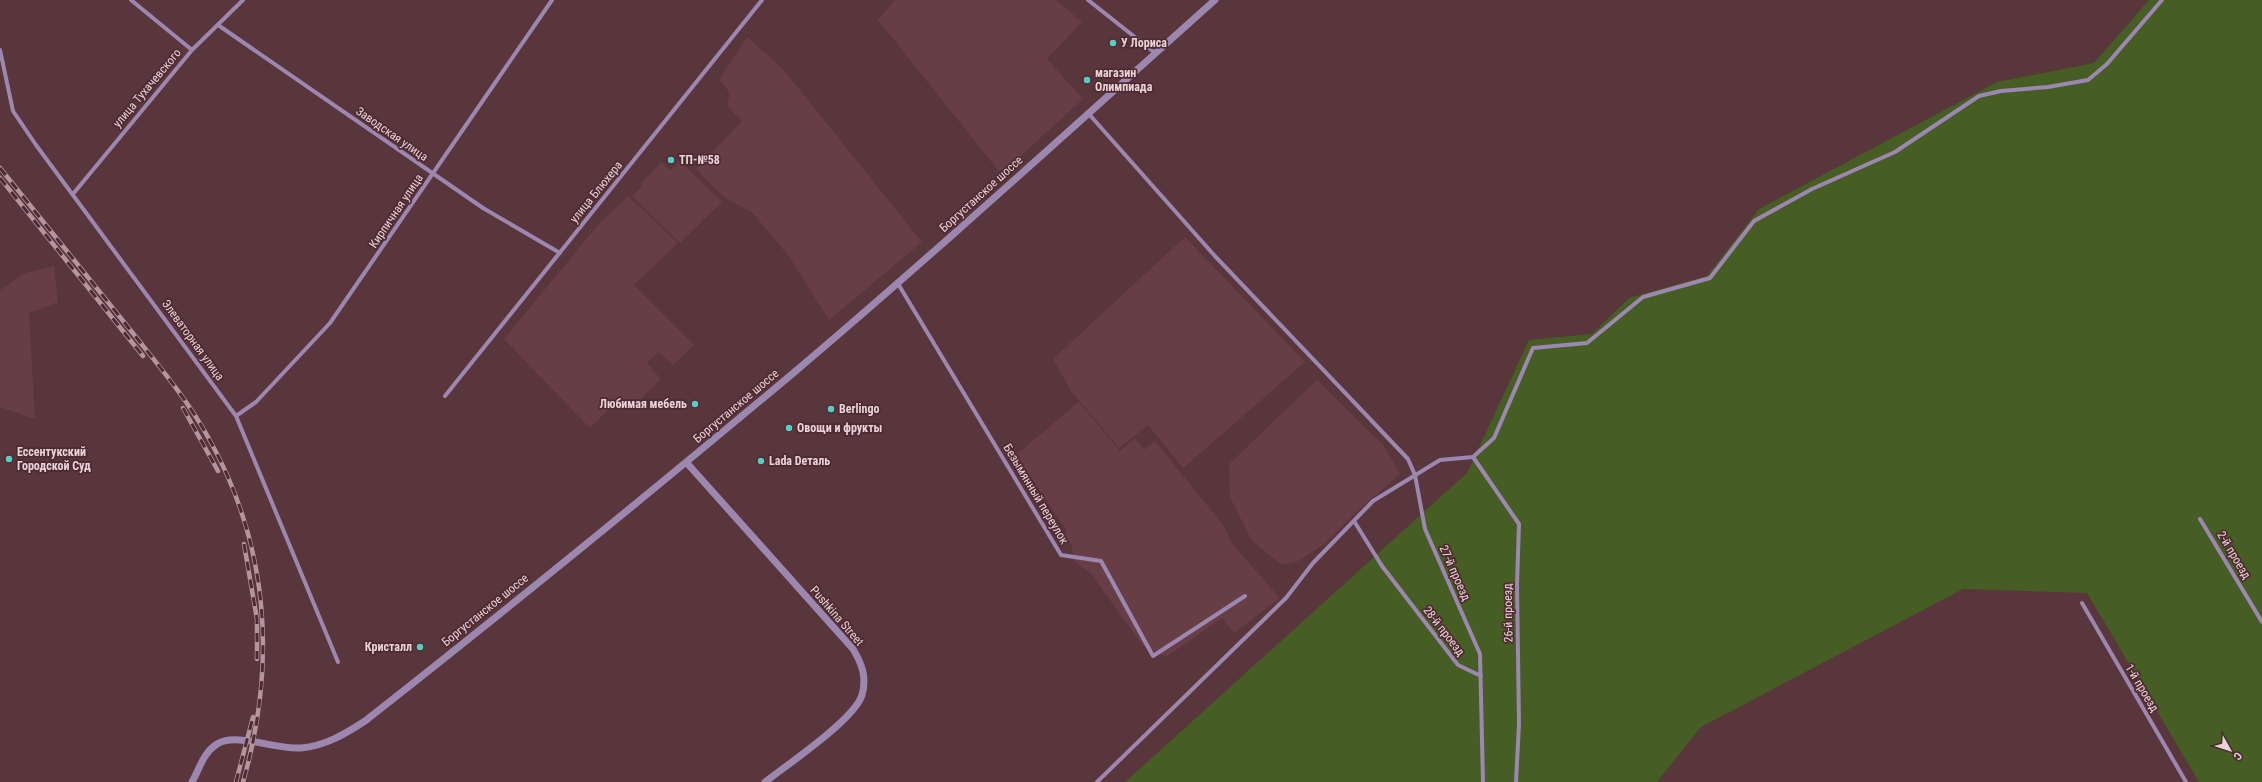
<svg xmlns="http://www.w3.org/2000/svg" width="2262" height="782" font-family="'Roboto Condensed',sans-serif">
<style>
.built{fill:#683e46}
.green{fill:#465d24}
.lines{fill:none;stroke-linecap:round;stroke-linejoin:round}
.minor{stroke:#9b87af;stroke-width:4}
.tertiary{stroke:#9b87af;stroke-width:7}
.rail-casing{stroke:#b2969b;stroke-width:4.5}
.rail{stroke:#4e2b32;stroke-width:3;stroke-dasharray:9;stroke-linecap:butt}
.poi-dot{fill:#56cec4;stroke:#4e2b32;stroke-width:1.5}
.labels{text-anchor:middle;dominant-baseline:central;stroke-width:3.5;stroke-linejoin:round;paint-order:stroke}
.poi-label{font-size:12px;font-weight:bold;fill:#ead3d6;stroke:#4e2b32;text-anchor:start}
.street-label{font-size:12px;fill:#ead3d6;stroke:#4e2b32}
</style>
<rect width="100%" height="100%" fill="#59353c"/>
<path class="built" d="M895,0H1056L1082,22L1047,59L1083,99L1001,174L878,20Z
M747,37L783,69L922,242L829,320L790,258L753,213L724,197L696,169L742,121L727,106L730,93L719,80Z
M680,161L722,202L680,243L632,196L643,185L641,183L662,162L670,171Z
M628,196L678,243L634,285L694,345L673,365L658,352L647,363L661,379L630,409L620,398L590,428L504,339L598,225Z
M1185,237L1305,362L1183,468L1148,425L1119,448L1071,391L1053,359Z
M54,266L58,302L29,313L35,419L0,407V290L25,273Z
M1317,380L1383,445L1400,474L1357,511L1323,545L1298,561L1282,565L1252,541L1230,497L1229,464Z
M1079,402L1120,451L1135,438L1144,450L1155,441L1224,526L1233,545L1280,598L1234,633L1222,618L1166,657L1144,647L1091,574L1074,561L1071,544L1064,535L1067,531L1016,455Z"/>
<path class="green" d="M2149,0H2262V782H2199L2087,593L1963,589L1701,727L1657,782H1125L1467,473L1529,340L1592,334L1629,298L1707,276L1759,209L1997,82L2094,63Z"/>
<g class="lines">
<path class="minor" d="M131,0L192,50
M1088,0L1155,53
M218,25L483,208L560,253
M0,50L13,111L36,145L236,416L338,662
M1088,113L1214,255L1408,459L1415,475L1425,529L1480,654L1483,782
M73,194L192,50L243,0
M897,282L1061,555L1101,561L1153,656L1245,596
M445,396L762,0
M236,416L256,402L330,323L552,0
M1473,457L1519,524L1517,585L1519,724L1516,782
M2200,519L2262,622
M1354,521L1382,566L1458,665L1481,676
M2082,603L2186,782
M1097,782L1286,598L1313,563L1373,501L1440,460L1473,457L1494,438L1533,348L1587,343L1643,297L1710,278L1754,221L1812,189L1895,152L1979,96L2001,91L2048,87L2088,80L2107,64L2162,0"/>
<path class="tertiary" d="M686,462L853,649C862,664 867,677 862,695C855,719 787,765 765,782
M192,782C200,768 203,753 217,744C236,732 277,750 301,748C325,746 345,734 365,721C509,608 651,492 791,375C935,253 1074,126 1215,0"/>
<defs>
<path id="rail" d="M0,168C44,223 88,277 132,332C159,366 187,399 208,437C269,545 277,664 243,782
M0,178L143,356
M183,408L218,471
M244,544L257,619V659
M236,782L253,717"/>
</defs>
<use href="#rail" class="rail-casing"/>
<use href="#rail" class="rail"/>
</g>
<g class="poi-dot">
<circle cx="1113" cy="43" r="4"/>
<circle cx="1087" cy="80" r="4"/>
<circle cx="671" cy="160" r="4"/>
<circle cx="695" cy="404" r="4"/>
<circle cx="831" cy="409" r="4"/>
<circle cx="789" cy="428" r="4"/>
<circle cx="9" cy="459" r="4"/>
<circle cx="761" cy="461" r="4"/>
<circle cx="420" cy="647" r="4"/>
</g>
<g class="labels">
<g class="poi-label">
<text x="1121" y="43">У Лориса</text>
<text x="1095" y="73">магазин<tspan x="1095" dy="14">Олимпиада</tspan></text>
<text x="679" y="160">ТП-№58</text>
<text x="687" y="404" text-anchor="end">Любимая мебель</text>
<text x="839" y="409">Berlingo</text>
<text x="797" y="428">Овощи и фрукты</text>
<text x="17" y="452">Ессентукский<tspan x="17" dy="14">Городской Суд</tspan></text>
<text x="769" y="461">Lada Dеталь</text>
<text x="412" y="647" text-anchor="end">Кристалл</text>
</g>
<g class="street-label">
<text transform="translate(147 88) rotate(-50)">улица Тухачевского</text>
<text transform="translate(392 134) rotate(35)">Заводская улица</text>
<text transform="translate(596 192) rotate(-51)">улица Блюхера</text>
<text transform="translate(981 194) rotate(-42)">Боргустанское шоссе</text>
<text transform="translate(396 211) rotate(-56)">Кирпичная улица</text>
<text transform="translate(193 340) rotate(54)">Элеваторная улица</text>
<text transform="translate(736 406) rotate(-40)">Боргустанское шоссе</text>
<text transform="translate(1036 494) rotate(59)">Безымянный переулок</text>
<text transform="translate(2234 555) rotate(59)">2-й проезд</text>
<text transform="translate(1455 573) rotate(66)">27-й проезд</text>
<text transform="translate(485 610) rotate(-39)">Боргустанское шоссе</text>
<text transform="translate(1508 613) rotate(-91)">26-й проезд</text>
<text transform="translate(837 616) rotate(49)">Pushkina Street</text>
<text transform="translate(1444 631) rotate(52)">28-й проезд</text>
<text transform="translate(2142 688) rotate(59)">1-й проезд</text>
</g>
</g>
<g transform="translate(2230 750) rotate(129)" stroke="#4e2b32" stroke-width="3" paint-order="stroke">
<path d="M0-3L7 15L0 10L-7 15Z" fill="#ead3d6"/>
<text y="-6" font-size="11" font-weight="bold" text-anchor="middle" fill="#ead3d6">С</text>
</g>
</svg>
